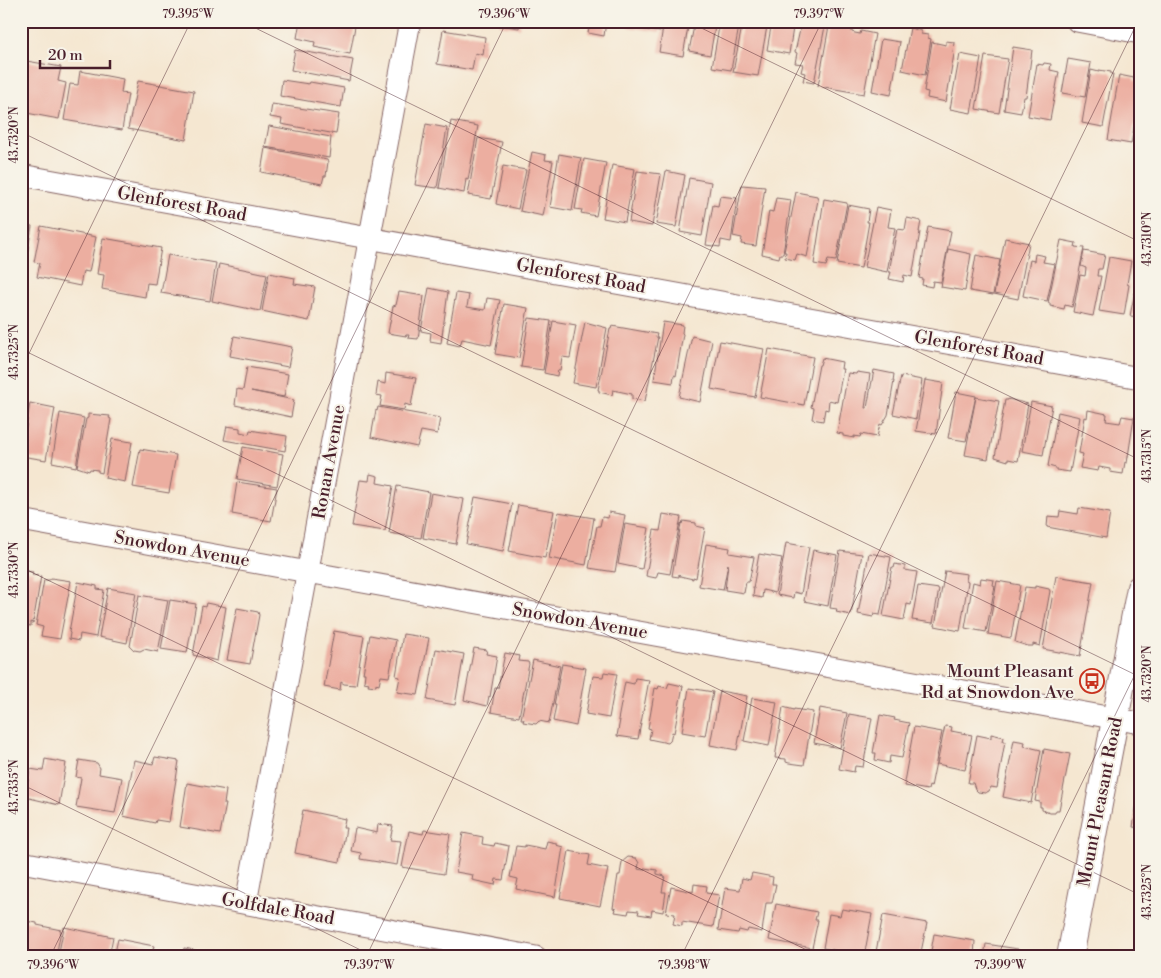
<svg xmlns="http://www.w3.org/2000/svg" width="1161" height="978" font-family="'Libre Bodoni',serif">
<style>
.building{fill:#ecaea0}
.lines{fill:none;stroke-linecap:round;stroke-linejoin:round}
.minor-casing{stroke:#866565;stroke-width:23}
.tertiary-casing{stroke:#866565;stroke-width:28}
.minor{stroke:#fff;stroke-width:21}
.tertiary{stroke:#fff;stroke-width:26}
.ticks{fill:none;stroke:#4a1f2b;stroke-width:1;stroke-opacity:0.45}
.labels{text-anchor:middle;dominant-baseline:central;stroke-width:4;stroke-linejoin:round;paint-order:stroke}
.street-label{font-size:18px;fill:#4a1f2b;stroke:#f7f3e8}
.poi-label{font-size:18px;fill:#4a1f2b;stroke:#f7f3e8;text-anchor:end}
.neatline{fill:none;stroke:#4a1f2b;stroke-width:2}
.ticks-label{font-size:12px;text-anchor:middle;fill:#4a1f2b}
</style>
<rect width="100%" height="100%" fill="#f7f3e8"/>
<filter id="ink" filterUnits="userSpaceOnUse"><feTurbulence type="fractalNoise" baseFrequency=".02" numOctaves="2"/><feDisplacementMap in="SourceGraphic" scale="10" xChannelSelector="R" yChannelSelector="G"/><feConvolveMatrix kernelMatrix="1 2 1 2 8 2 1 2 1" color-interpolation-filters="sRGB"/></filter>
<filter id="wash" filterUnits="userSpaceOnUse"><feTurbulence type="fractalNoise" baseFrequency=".0096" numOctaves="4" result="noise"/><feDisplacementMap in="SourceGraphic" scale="20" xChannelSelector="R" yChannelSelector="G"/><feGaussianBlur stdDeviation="1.12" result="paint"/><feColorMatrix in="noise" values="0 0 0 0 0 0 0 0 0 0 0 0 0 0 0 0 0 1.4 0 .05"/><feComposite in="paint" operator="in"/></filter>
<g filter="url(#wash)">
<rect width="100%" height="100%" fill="#f5e7d1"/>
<g id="blocks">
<path class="building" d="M300,21H356L350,54L314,47L315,42L297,38Z
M500,21H520L519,28L499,25Z
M590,21H624V25L606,22L604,36L588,33Z
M629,21H662L660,32L628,27Z
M664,21H689L683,56L659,52Z
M695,21H716L710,55L689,51Z
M720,21H740L731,70L712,67Z
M743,21H768L758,76L733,72Z
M772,21H794L789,54L767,50Z
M802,21H826L814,83L803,81L805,73L801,72L803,64L795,63L797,53L795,52Z
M829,26L852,29V32L855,33L860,34L861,31L875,34L864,94L818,86Z
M910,28L921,31V34L928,35V38L931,39L925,75L902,70Z
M443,30L485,37L483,55L475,53L472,70L437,64Z
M881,39L900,42L891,95L872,91Z
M946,41L954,42L953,53L954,54L946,102L927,98L928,92L924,91L932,42L946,45Z
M1013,47L1032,50L1026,97H1024L1021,113L1004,110Z
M295,50L353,60L349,81L291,70Z
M960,54L981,58L971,113L950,109Z
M985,56L1008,59L999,113L976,109Z
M1068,59L1091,63L1085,97L1062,93Z
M21,60L61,67L58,81L66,83L59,119L21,112Z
M1044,63L1051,64L1050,70L1059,72L1050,120L1028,116L1037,64L1043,65Z
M1091,70L1099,72V70L1111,72V74H1113L1103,127L1082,123Z
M80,71L123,79L121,93L128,94L122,130L64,120L70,84L78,85Z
M1119,75L1134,78V80L1140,81V95L1131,144L1108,140Z
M282,80L309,84L310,82L344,88L341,107L280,96Z
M138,81L194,91L186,140L128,129Z
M272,104L339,114L336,134L281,124L282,119L270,117Z
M451,121L478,126L468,180L466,179L464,193L439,188Z
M426,124L447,128L437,188L415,185Z
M269,126L331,137L329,158L265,147Z
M478,138L502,142L491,199L468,195Z
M265,148L327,160L328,162L326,176H324L322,184L261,172Z
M532,152L546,155L545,160L553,161L543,216L520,211Z
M559,154L581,158L572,211L550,207Z
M584,159L606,163L596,216L581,213L582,210L575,209Z
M612,165L635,169L625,222L603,218Z
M503,166L526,170L518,209L496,204Z
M637,171L661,174L652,226L629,222Z
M666,171L685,175L676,227L656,224Z
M689,178L711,182L702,236L680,232Z
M742,185L765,187L756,246L741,244L742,238L733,236Z
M796,192L817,196L818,200L807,257L797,254L795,260L785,258L786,252H784Z
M720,196L737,198L731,242L721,240L720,247L706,245L713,205L718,206Z
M776,198L791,200L783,254H780L779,258L762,254L769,211L773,212Z
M824,199L847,203L836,261L828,260L826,266L814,264Z
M848,205L869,209L867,222H869L861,268L837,264Z
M876,207L891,210L888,227L895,228L887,272L864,267Z
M907,218L921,221L919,232H920L912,277L904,275L903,282L889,279L891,272H889L897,229L905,230Z
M21,224L32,226L26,260L21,259Z
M41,226L96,237L89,272L83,271L80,286L37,277L40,263L34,262Z
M928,227L951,231L941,282L933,281L932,287L922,285L923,279L919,278Z
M103,238L161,248L155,284L147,283L145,297L102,289L104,275L97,274Z
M1005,238L1029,243L1018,299L994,294Z
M1061,240L1076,243L1075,247L1084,248L1072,307L1065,305L1064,309L1050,306V303H1048Z
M948,249L971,254L965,291L941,287Z
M1084,251L1105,255L1102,269H1098L1097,276H1101L1093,316L1073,312L1080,275L1085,276L1086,268L1081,266Z
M1035,254L1045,256L1043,262L1055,264L1047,301L1023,296L1030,260L1034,261Z
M168,255L216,263L210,301L161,293Z
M976,255L1000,260L993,295L970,291Z
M1109,257L1131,261L1127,284L1129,285L1124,315L1099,311Z
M219,264L267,274L260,311L212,301Z
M1139,271H1140V317L1130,316Z
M269,273L295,278L294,284L315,287L309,321L262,311Z
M429,288L448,292L441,343L430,341L431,333L421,331Z
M399,292L424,296L418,339L408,338L409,335H406V336L388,333L393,306L396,305Z
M456,293L469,295L467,307L485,310L487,298L500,300L491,345L462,339L460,346L447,343Z
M504,304L528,308L519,358L495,354Z
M529,318L551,321L543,370L521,367Z
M553,321L576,325L570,358L562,357L560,370H558L557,376L544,373Z
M585,322L607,328L596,387L573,383Z
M663,322L683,325L682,333L683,334L676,376L674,375L673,383L654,380Z
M612,326L657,334L656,337H658L645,401L632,399V394L613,390L612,395L599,392V390H598L610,329H611Z
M234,336L292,347L288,367L230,356Z
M692,336L712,341L700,402L679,397Z
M720,341L764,349L755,397L711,389Z
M769,349L813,357L804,405L760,397Z
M822,358L842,362L841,369H843L837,402L829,400L828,410L825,409L823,421L812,419L814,408L811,407L819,365H820Z
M247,367L288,374L284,397L251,391L294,400L291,417L235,405L237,389L243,390Z
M874,370L894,374L893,381H894L888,415L882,425L880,424L877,437L861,434L860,437L854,436V438L843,436V434L837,433L848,373L856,374L857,372L870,374L865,408H867Z
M386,373L416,378L411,406L405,404L404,410L380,406L382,396L376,395L378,382L385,384Z
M901,376L922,380L916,419L893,414Z
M925,380L943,383L936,434L916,431Z
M956,392L976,396L966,441L948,438Z
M976,397L999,401L988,459L965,455Z
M1008,399L1028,404L1018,461L1008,459V461L995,457L1005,400H1008Z
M1031,402L1052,406L1043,455L1022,451Z
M30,403L55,408L46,460L21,456Z
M378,407L440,418L437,434L421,431L417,447L371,437L376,410L377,411Z
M1088,410L1107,414L1106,421L1120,423L1122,416L1134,418L1127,463L1125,462L1123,474L1110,472V469L1099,467L1098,471L1080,468L1083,454L1079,453L1085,417L1087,418Z
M1058,412L1080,417L1070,472L1056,470V468L1048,466Z
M60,413L84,418L76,467L52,462Z
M88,414L110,416L109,418L111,419L102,473L98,472V470L90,469L89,471L77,467L86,419L88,418Z
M227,426L240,428V432L249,434L250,430L287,436L285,451L224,440Z
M112,439L132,442L125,482L105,478Z
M243,447L283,454L277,486L237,479Z
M140,449L176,455L169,493L133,487Z
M370,474L378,476L377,483L393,486L385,531L352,526L360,480L369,481Z
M237,482L277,488L271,521L232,514Z
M397,486L429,492L421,538L389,533Z
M431,493L464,499L456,544L423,538Z
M475,497L512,504L503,551L466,544Z
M518,505L554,511L545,558L509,551Z
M1079,508L1110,513L1106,538L1047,527L1048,516L1059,517L1060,511L1078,514Z
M558,512L594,518L586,565L549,558Z
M609,512L625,515L615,572L589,568L597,526H600L602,517L608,518Z
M663,514L681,517L670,574L658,572L656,578L646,576L654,530L660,531Z
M683,521L696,523V526L705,528L696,578L693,577V579L680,576L679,574V577L672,576L681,523L682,524Z
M625,524L649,528L642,569L618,564Z
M786,543L809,547L801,594L794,592L793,598L777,595Z
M706,544L730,548L729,553L754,557L749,582H746L744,593L725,590L728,564L723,590L699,586Z
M813,550L837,555L828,606L804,601Z
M840,551L862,554L851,615L836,612L837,609L830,608Z
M869,553L891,557L880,615L874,614L873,617L858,614Z
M759,554L782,558L775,593L763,590L762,598L753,596L754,588H753Z
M895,564L905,566V570L917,572L911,605L907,604L904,620L883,616L892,567L894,568Z
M21,570L33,572L32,575L41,576L33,623L31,622V626L21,624Z
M945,571L967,574L966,581L968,582L960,631L935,626Z
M1056,576L1093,582L1080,656L1043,649Z
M51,578L71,581L60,639L41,636L43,627L36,625L44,580H50Z
M981,578L994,580L993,585L995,586L986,632L965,628L973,582L980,584Z
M997,581L1020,585L1011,638L988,634Z
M78,582L97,586V589L104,590L96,637L80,634L79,641L69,639L70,633L69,632Z
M918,586L939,589L933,623L912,620Z
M1035,586L1049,589L1050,591L1040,646L1033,644V646H1028L1015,642L1025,587L1035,588Z
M108,588L136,593L127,643L99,637Z
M139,595L168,600L158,652L144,649L140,651L134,650L130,646Z
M170,600L196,604L187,653L161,649Z
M206,603L226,607L217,661L193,655L202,606L205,607Z
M237,608L258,612L259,615L250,664L227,660Z
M334,631L364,636L356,685L344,684L341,682L340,690L324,687Z
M403,634L429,638L418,695L397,692L400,677L396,676Z
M370,635L396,640L389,677L381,676L379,685L376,684V686L368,685L369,683L364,682L365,673H363Z
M474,648L487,650L486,654L497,656L490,697L489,696L487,706L464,700Z
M436,649L464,654L455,705L427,700Z
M505,653L520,656L519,661L528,662L529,664L519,717L491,712L495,688H498Z
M533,660L560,666L549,723L539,721L536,724L523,722L524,719H521Z
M562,664L586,668L576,726L553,721L556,705H554Z
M604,672L617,674L609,718L586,714L593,676L603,677Z
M635,678L649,680L638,739L617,736L620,720H618L625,682L634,684Z
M669,683L683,686L674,733L672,732L670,741L668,743L649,739L651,729L648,728L655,688L658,689L659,686L667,688Z
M689,688L713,692L705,736L682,732Z
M720,691L747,696L737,750L710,745Z
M752,698L777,702L769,746L744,741Z
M783,707L794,710V709L813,712L804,765L789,763L786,762V759L775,758Z
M820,708L847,713L840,748L814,743Z
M849,714L872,718L863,767L855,766L854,772L839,769Z
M880,715L895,718L894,720L909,723L902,758L890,756L889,763L875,760L876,753H873Z
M945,726L952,727L951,731L972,735L965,770L937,764Z
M914,727L942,732L931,787L929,786L928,790L905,786L906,782H904Z
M991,734L1004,737L1003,741H1005L997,788L991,787L989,791L985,793L978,792L975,789L973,783H968L977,735L991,738Z
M1014,740L1025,742L1024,746L1041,750L1031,803L1003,797Z
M1044,749L1070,754L1059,810H1056L1055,813H1050L1042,810V807H1040V802L1035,801Z
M155,757L179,761L169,822L156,820L155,823L123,816L134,760L153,764Z
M45,759L66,763L59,805L25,797L30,769L43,771Z
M79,760L97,763L100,768L99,774L122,778L115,813L76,807L81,778L76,777Z
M187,783L226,790L224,804H226L220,834L180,827Z
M1139,791H1140V828L1133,827Z
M303,810L345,819L343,828H346L340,862L295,853Z
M378,824L393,826L390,840L401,841L397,865L360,859L361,853L351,851L355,828L377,833Z
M424,830L450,834L444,874L402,867L409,831L423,834Z
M463,833L483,837L482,844L494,846L495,843L509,846L503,880L496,879L495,885L472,880L473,875L456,872Z
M547,841L556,843V845L563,847L555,897L516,889L518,879L510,877L516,846L525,847V845L545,849Z
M569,851L590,855L588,865L608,869L600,906L560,898Z
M628,857L636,858L639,863L638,869L644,870V868L657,870V874L665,876L662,892H666L663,912L652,910L651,916L638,914L639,911L629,910L628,914L615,912L616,909L613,908L618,875H620L622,862Z
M752,873L773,877L772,884H776L772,903H766L762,932L748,929L747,932L739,930L738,933L718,930L725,888L740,890L742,878L750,880Z
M694,884L707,886L706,893L719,895L713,927L682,922V926L673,924L675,914L666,913L671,887L693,892Z
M776,904L817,912L815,920H818L812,948L769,940Z
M842,909L872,914L864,957L848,956V953L823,948L829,914L840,916Z
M883,915L927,923L920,957H875Z
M21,920L37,923V925L61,930L56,957H21Z
M64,927L113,937L109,957H58Z
M934,934L975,941L974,957H930Z
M118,939L154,946L153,949L163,951L162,957H114Z
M986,944L1018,949L1017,957H984Z
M184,948L209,953V957H182Z"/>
</g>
</g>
<g filter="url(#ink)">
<use href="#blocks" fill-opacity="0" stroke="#866565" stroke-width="1"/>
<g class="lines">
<defs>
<path id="minor" d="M1077,21L1140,33
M21,175L1140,378
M21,520L1140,723
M21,862L536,957
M246,903L410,21"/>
<path id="tertiary" d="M1070,957L1140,588"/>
</defs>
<use href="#minor" class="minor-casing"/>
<use href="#tertiary" class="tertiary-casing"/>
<use href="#minor" class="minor"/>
<use href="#tertiary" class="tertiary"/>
</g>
</g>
<path class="ticks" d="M241,21L1140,460M687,21L1140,242M1133,21L1140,24M21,132L1140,677M21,349L1140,895M21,370L191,21M21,567L821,957M21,784L375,957M50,957L507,21M366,957L822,21M681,957L1138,21M997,957L1140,664"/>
<defs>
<symbol id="bus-ring" viewBox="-11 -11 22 22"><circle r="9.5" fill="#f7f3e8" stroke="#c8321e" stroke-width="1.5"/><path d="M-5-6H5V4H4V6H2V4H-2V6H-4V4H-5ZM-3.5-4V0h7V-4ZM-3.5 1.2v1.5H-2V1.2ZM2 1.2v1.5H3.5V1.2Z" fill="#c8321e"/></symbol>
</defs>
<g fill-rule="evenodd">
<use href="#bus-ring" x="1078" y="667" width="28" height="28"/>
</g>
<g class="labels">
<g class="street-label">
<text transform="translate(182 204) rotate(10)">Glenforest Road</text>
<text transform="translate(581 276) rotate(10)">Glenforest Road</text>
<text transform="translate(979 348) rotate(10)">Glenforest Road</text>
<text transform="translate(329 462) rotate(-80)">Ronan Avenue</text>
<text transform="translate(182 549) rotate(10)">Snowdon Avenue</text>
<text transform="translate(580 621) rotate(10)">Snowdon Avenue</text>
<text transform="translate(1100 802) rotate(-79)">Mount Pleasant Road</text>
<text transform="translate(278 909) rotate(10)">Golfdale Road</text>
</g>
<g class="poi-label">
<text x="1074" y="671">Mount Pleasant<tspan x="1074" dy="21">Rd at Snowdon Ave</tspan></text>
</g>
</g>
<rect width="1161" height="978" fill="none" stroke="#f7f3e8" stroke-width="55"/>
<path d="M40 60v8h70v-8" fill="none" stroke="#4a1f2b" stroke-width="2.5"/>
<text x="48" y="60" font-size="15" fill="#4a1f2b" stroke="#f7f3e8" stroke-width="4" paint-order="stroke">20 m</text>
<rect x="28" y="28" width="1106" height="922" class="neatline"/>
<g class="ticks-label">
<text x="188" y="18">79.395°W</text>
<text x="504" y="18">79.396°W</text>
<text x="819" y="18">79.397°W</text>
<text transform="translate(14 135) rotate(-90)" y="4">43.7320°N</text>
<text transform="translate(1147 239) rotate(-90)" y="4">43.7310°N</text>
<text transform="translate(14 352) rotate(-90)" y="4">43.7325°N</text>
<text transform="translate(1147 456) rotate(-90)" y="4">43.7315°N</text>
<text transform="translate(14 570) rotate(-90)" y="4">43.7330°N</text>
<text transform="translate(1147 674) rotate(-90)" y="4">43.7320°N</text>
<text transform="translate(14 787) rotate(-90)" y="4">43.7335°N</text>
<text transform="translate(1147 892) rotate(-90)" y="4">43.7325°N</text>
<text x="53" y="969">79.396°W</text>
<text x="369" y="969">79.397°W</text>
<text x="684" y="969">79.398°W</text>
<text x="1000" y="969">79.399°W</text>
</g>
</svg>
